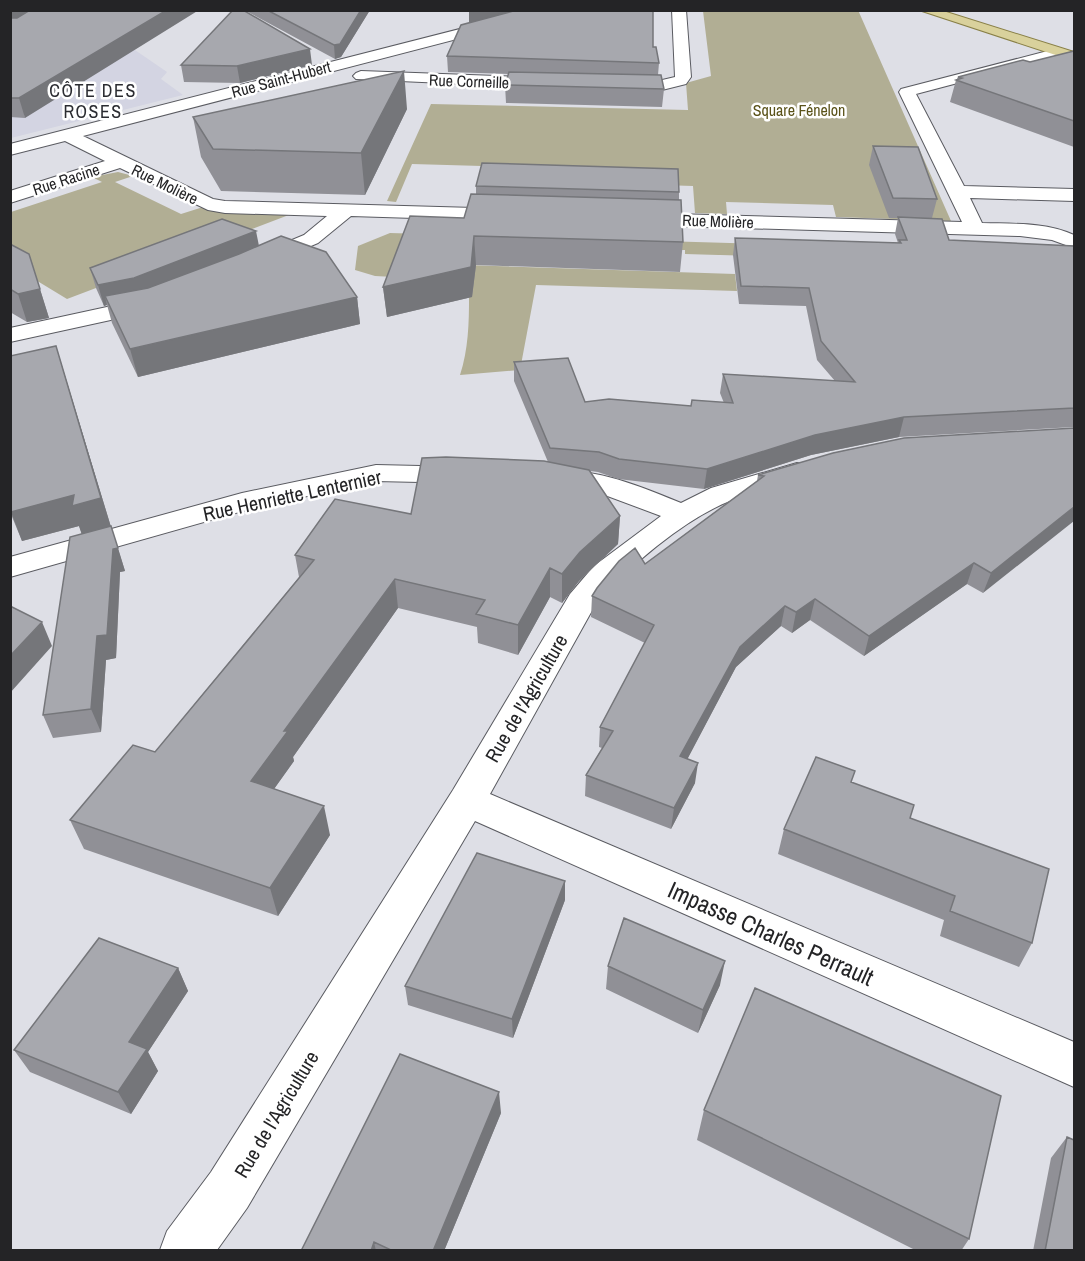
<svg xmlns="http://www.w3.org/2000/svg" width="1085" height="1261" font-family="'Archivo Narrow',sans-serif">
<style>
.built{fill:#d3d4e2}
.green{fill:#b1ae94}
.lines{fill:none;stroke-linecap:round;stroke-linejoin:round}
.minor-casing{stroke:#5a5b61;stroke-width:2}
.major-casing{stroke:#898048;stroke-width:2}
.minor{fill:#fff;fill-rule:evenodd}
.major{fill:#d9d19c;fill-rule:evenodd}
.wall{fill:#909096}
.shaded-wall{fill:#75767a}
.building{fill:#a7a8ae;stroke:#75767a;stroke-width:1.5}
.labels{text-anchor:middle;dominant-baseline:central;stroke-width:5;stroke-linejoin:round;paint-order:stroke}
.far-street-label{font-size:16px;fill:#242426;stroke:#fff}
.far-park-label{font-size:16px;fill:#5b531a;stroke:#fff}
.far-neighbourhood-label{font-size:18px;letter-spacing:1.5px;fill:#2b2c31;stroke:#fff}
.street-label{font-size:20px;fill:#242426;stroke:#fff}
.near-street-label{font-size:24px;fill:#242426;stroke:#fff}
</style>
<rect width="100%" height="100%" fill="#dedfe6"/>
<path class="built" d="M78,11L167,72L161,79L183,95L11,138V104Z"/>
<path class="green" d="M858,10L951,221L836,217L833,205L726,202L727,214L695,213L693,186L478,179L482,166L412,164L396,202L387,201L431,104L688,110L686,83L711,76L703,11Z
M118,172L133,176L115,182L181,214L200,208L294,213L67,299L11,265V212L102,182L92,177Z
M390,233L1064,253L1074,257H785L685,254V250H674L406,263L735,274L737,291L536,285L520,370L460,375C470,344 469,313 469,281L375,276L355,270L358,246Z"/>
<g class="lines">
<defs>
<path id="minor" d="M534,10H558L557,13L83,136L213,199L225,201L511,209L518,211L521,215L518,219L511,221L351,216L318,243L259,268L251,267L248,262L251,257L304,235L327,216L225,213L208,210L120,168L10,203V191L105,161L65,141L10,155V144Z
M672,10H686L691,77L686,84L658,91L613,88L611,85L613,82L619,80L658,81L675,77Z
M1059,48L1066,52L1064,55L916,94L964,186L1074,189V201L970,198L982,223C1013,224 1046,222 1074,235V248L1052,240L1020,236L637,225L630,223L627,219L630,215L637,213L962,222L899,92L901,89Z
M361,71L552,78L560,83L552,88L356,79L353,76L356,73Z
M153,297L161,299L164,304L161,309L10,342V328Z
M797,463L807,465L811,471L807,477C782,485 756,490 732,500C684,519 626,568 594,607L490,794L1074,1042V1087L475,821L247,1208L217,1250H160L167,1231L211,1172L453,790L570,594L594,566L661,516L594,491L544,485L540,479L544,473C585,463 643,487 681,503L711,488Z
M376,465L464,467L474,469L478,475L474,481L464,483L376,481L257,507L10,577V557L242,493Z"/>
<path id="major" d="M919,10H940L1074,52V61Z"/>
</defs>
<use href="#minor" class="minor-casing"/>
<use href="#major" class="major-casing"/>
<use href="#minor" class="minor"/>
<use href="#major" class="major"/>
</g>
<path class="wall" d="M10,10L25,118L10,117Z
M248,10H370L341,57L335,59L248,12Z
M469,23L653,47L659,63L658,75L664,89L662,107L506,103L505,85L509,74L448,72L447,56Z
M1074,51V147L950,102L956,80L957,79L958,77L1030,62Z
M181,65H312L240,83L184,82Z
M407,109L365,195L221,191L201,157L193,117Z
M873,146L937,199L932,218L949,240L1074,246V427L899,437L811,455L704,489L618,479L598,472L590,471L620,516L618,544L579,581L562,603L550,597L518,655L478,643L477,627L398,608L293,757L294,761L274,789L330,835L278,916L84,849L70,820L155,752L299,577L295,555L411,514L548,462L514,381V362L585,402L691,406L724,403L720,393L723,374L835,381L817,360L806,306L739,304L733,255L735,238L898,243L895,234L898,218H889L869,165Z
M476,186L679,192V199L683,242L680,272L476,265L472,297L387,317L383,287L464,218L476,194Z
M10,244L29,254L49,318L27,322L10,312Z
M259,245L357,297L360,324L138,377L112,323L107,305L104,306L96,288L90,268Z
M56,346L111,527L125,571L120,572L116,658L106,660L101,732L53,738L43,715L82,534L79,526L22,541L10,512Z
M1074,428L983,593L967,584L864,656L810,620L792,633L781,626L736,667L687,759L695,783L671,829L585,796L586,775L602,748L599,747L600,727L645,643L591,617L592,596L645,564L757,481L758,475Z
M852,782L910,818L1032,943L1019,967L940,936L944,920L778,854L784,829Z
M565,900L513,1038L408,1005L405,986Z
M608,966L720,985L698,1033L606,989Z
M178,968L188,991L148,1052L158,1071L131,1114L30,1072L14,1050Z
M704,1110L969,1239L961,1251H917L697,1140Z
M501,1113L444,1251H301Z
M1067,1137L1074,1251H1033L1051,1158Z"/>
<path class="shaded-wall" d="M10,10H37L10,26Z
M167,10H199L25,118L19,98Z
M361,10H370L341,57L335,59L334,45Z
M469,10H523L469,24Z
M310,49L312,65L240,83L237,66Z
M404,71L407,109L365,195L361,153Z
M256,231L260,251L139,299L105,296L107,305L104,306L98,285Z
M474,236L476,265L472,297L387,317L383,287Z
M29,254L49,318L27,322L18,294Z
M357,297L360,324L138,377L130,349Z
M56,346L111,527L82,535L79,526L22,541L11,512L74,495Z
M904,417L899,437L811,455L704,489L707,469L815,435Z
M1074,507V521L983,593L991,573Z
M620,516L618,544L579,581L562,603V574L580,552Z
M118,548L125,571L120,572L116,658L106,660L101,732L91,709L97,636L113,549Z
M974,563L967,584L864,656L869,636Z
M550,568V597L518,655V625Z
M395,579L398,608L293,757L294,761L259,810L251,781L284,731Z
M815,599L810,620L792,633L796,612Z
M785,606L781,626L736,667L678,777L680,756L740,647Z
M42,622L52,646L10,693V656Z
M698,763L695,783L671,829L674,808Z
M324,806L330,835L278,916L270,888Z
M565,881V900L513,1038L512,1019Z
M725,961L720,985L698,1033L703,1010Z
M178,968L188,991L148,1052L158,1071L131,1114L118,1092L129,1042Z
M499,1092L501,1113L444,1251H433Z
M374,1242L376,1251H371Z"/>
<path class="building" d="M30,10H167L19,98H10V18H17Z
M233,10H243L310,49L237,66L181,65Z
M267,10H361L340,44L334,45Z
M517,10H653V47H656L659,63L447,56L461,25Z
M1074,51V121L956,80L962,78L958,77L1023,60L1030,62Z
M404,71L361,153L213,149L193,117Z
M509,72L661,75L664,89L505,85Z
M873,146L918,147L937,199L893,198Z
M482,163L678,169L679,192L476,186Z
M471,194L681,200L683,242L474,236L471,267L383,287L410,216L464,218Z
M898,217L942,219L949,240L1074,246V408L904,417L815,435L707,469L619,459L599,452L550,448L514,362L568,358L585,402L609,399L691,406L692,400L733,403L723,374L855,382L821,341L809,288L741,286L735,238L901,243L899,240H907Z
M222,219L256,231L134,278L98,285L90,268Z
M281,236L326,252L357,297L130,349L105,296L148,288L239,254Z
M10,244L29,254L40,289L18,294L10,289Z
M56,346L101,498L72,506L74,495L11,512L10,356Z
M1074,428V507L991,573L974,563L869,636L815,599L796,612L785,606L740,647L680,756L698,763L674,808L586,775L613,731L600,727L654,625L592,596L597,588L619,561L635,548L645,564L764,476L758,475L833,453L904,438Z
M446,457L544,461L589,470L620,516L580,552L562,574L550,568L518,625L476,614L485,600L395,579L284,731H288L251,781L324,806L270,888L70,820L133,745L155,752L238,652L314,560L295,555L335,499L411,514L422,458Z
M111,526L118,548L113,549L107,635L97,636L91,709L43,715L70,537Z
M10,606L42,622L10,656Z
M816,757L855,771L851,782L914,805L910,818L1049,869L1032,943L950,911L955,896L784,829Z
M477,853L565,881L512,1019L405,986Z
M624,918L725,961L703,1010L608,966Z
M99,938L178,968L129,1042L147,1049L118,1092L14,1050Z
M755,988L1001,1096L969,1239L704,1110Z
M400,1054L499,1092L433,1251H393L374,1242L371,1251H301Z
M1067,1137L1074,1140V1251H1045Z"/>
<g class="labels">
<g class="far-street-label">
<text transform="translate(281 79) rotate(-15)">Rue Saint-Hubert</text>
<text transform="translate(469 81) rotate(2)">Rue Corneille</text>
<text transform="translate(66 179) rotate(-18)">Rue Racine</text>
<text transform="translate(165 184) rotate(26)">Rue Molière</text>
<text transform="translate(718 221) rotate(2)">Rue Molière</text>
</g>
<g class="far-park-label">
<text x="799" y="110">Square Fénelon</text>
</g>
<g class="far-neighbourhood-label">
<text x="93" y="90">CÔTE DES<tspan x="93" dy="21">ROSES</tspan></text>
</g>
<g class="street-label">
<text transform="translate(292 495) rotate(-12)">Rue Henriette Lenternier</text>
<text transform="translate(526 698) rotate(-60)">Rue de l'Agriculture</text>
<text transform="translate(276 1114) rotate(-59)">Rue de l'Agriculture</text>
</g>
<g class="near-street-label">
<text transform="translate(771 933) rotate(24)">Impasse Charles Perrault</text>
</g>
</g>
<rect width="1085" height="1261" fill="none" stroke="#242426" stroke-width="24"/>
</svg>
